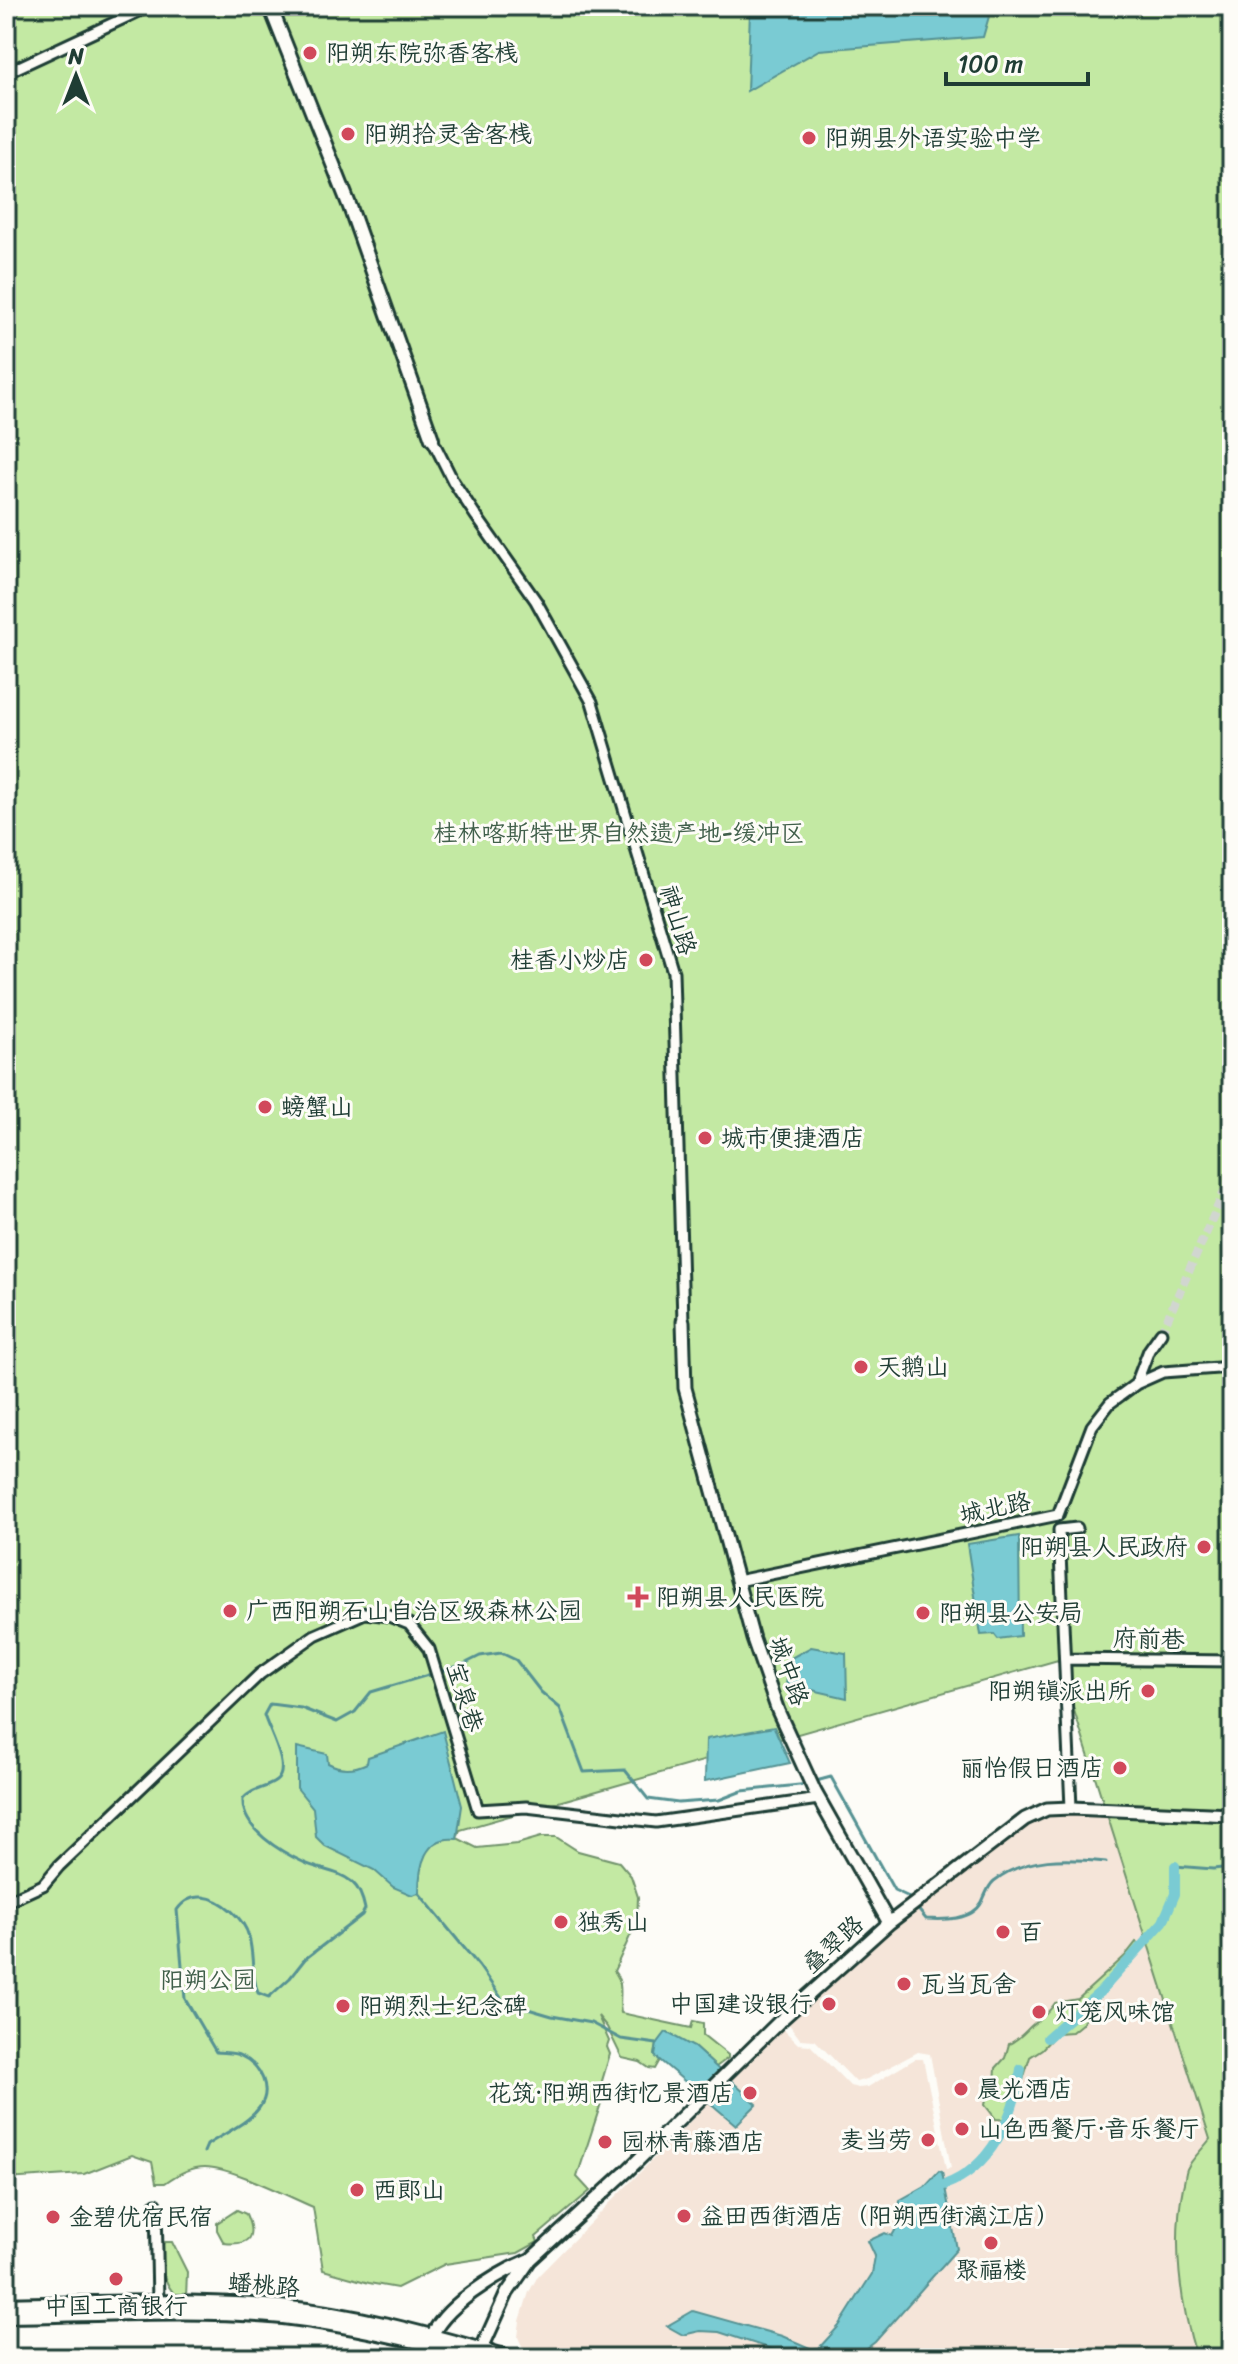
<svg xmlns="http://www.w3.org/2000/svg" width="1238" height="2364" font-family="Sriracha,'LXGW WenKai TC',sans-serif">
<style>
.built{fill:#f5e5d9}
.green{fill:#c3e9a3;stroke:#71936c;stroke-width:2}
.water{fill:#7acbd3;stroke:#569293;stroke-width:2}
.lines{fill:none;stroke-linecap:round;stroke-linejoin:round}
.stream{stroke:#569293;stroke-width:3}
.canal{stroke:#7acbd3;stroke-width:10}
.minor-tunnel{stroke:#d1d6d0;stroke-width:9;stroke-dasharray:9 4.5;stroke-linecap:butt}
.minor-casing{stroke:#1f3d34;stroke-width:15}
.tertiary-casing{stroke:#1f3d34;stroke-width:17}
.secondary-casing{stroke:#1f3d34;stroke-width:18}
.minor{stroke:#fdfcf7;stroke-width:9}
.tertiary{stroke:#fdfcf7;stroke-width:11}
.secondary{stroke:#fdfcf7;stroke-width:12}
.poi-dot{fill:#d1495b;stroke:#fdfcf7;stroke-width:3}
.labels{text-anchor:middle;dominant-baseline:central;stroke-width:6;stroke-linejoin:round;paint-order:stroke}
.poi-label{font-size:24px;fill:#1f3d34;stroke:#fdfcf7;text-anchor:start}
.park-label{font-size:24px;fill:#405f4a;stroke:#fdfcf7}
.street-label{font-size:24px;fill:#1f3d34;stroke:#fdfcf7}
</style>
<rect width="100%" height="100%" fill="#fdfcf7"/>
<filter id="ink" filterUnits="userSpaceOnUse"><feTurbulence type="fractalNoise" baseFrequency=".0125" numOctaves="2"/><feDisplacementMap in="SourceGraphic" scale="16" xChannelSelector="R" yChannelSelector="G"/><feConvolveMatrix kernelMatrix="1 2 1 2 8 2 1 2 1" color-interpolation-filters="sRGB"/></filter>
<g filter="url(#ink)">
<path class="built" d="M1075,1814L1179,1820L1232,2119L1188,2327L1197,2358H545L531,2354L522,2346L518,2337L520,2321L529,2292L538,2276L782,2028L798,2044L810,2045L850,2086L858,2088L868,2087L915,2059H923L946,2169L951,2168L930,2054L918,2052L867,2079L856,2082L815,2040L800,2039L788,2023L890,1932L1032,1823L1049,1816Z"/>
<path class="green" d="M6,6H1232V2358H1197C1180,2304 1172,2243 1183,2187C1185,2181 1185,2174 1187,2169C1192,2158 1203,2149 1210,2139L1058,1660L460,1830L457,1838L477,1848L517,1844L541,1837H556L578,1851L619,1862L631,1876L638,1897L637,1921L614,1971C625,1985 618,1998 621,2013L691,2028L693,2021L703,2023V2035L728,2055V2058L716,2067L694,2047L657,2044L655,2055L660,2060L655,2069L649,2068L640,2062L622,2058L607,2027L598,2016L609,2041L607,2047L610,2054L602,2081V2100L577,2177L590,2191L536,2237L538,2242L518,2253L445,2264L397,2288L369,2283L323,2270L313,2207C287,2196 231,2167 205,2167C190,2167 176,2175 165,2183H156L152,2162L132,2155L84,2174L6,2179Z
M1136,1942L1140,1944L1103,1984L1089,2005L1083,2023L1072,2032L1057,2033L1042,2049L1030,2057L1011,2120L996,2119L985,2105L987,2092L995,2084L996,2068L1005,2058L1009,2044C1019,2039 1023,2034 1030,2027C1041,2017 1046,2017 1055,2003L1078,1999L1125,1956Z
M237,2210L246,2214C256,2237 250,2246 224,2243L217,2230V2223Z
M165,2242H172L187,2272L186,2298L177,2297C162,2281 160,2265 161,2244Z"/>
<path class="water" d="M760,6H992L983,37L819,50L747,91L750,11Z
M1019,1536L1020,1636L998,1639L994,1634L981,1635L967,1544Z
M811,1647L846,1653L847,1698L786,1684L791,1658Z
M774,1727L790,1763L705,1781L706,1739Z
M443,1731L462,1806L457,1839C424,1835 419,1867 419,1893L412,1895L393,1887L374,1870L325,1846L316,1837L313,1808L297,1788V1747L327,1754L328,1763C341,1770 353,1770 367,1763L368,1757Z
M666,2032L694,2047L757,2104L736,2125L655,2056L657,2044Z
M939,2171L942,2172L957,2249L875,2342L854,2358H799L719,2332L700,2331L683,2335L667,2326L693,2311L782,2336L812,2349L819,2348L839,2326L872,2274L875,2256L868,2241L885,2233L892,2236L898,2225L900,2200L925,2186Z"/>
<g class="lines">
<path class="stream" d="M816,1781L831,1777L894,1890L907,1896L926,1919C944,1920 972,1921 982,1902C985,1896 988,1886 994,1881C1026,1856 1067,1858 1106,1862
M1175,1866L1213,1869L1232,1867
M419,1893L479,1966L504,2002L552,2016L591,2023L621,2039L657,2044
M204,2152L207,2145C223,2134 247,2124 259,2108C273,2090 261,2065 241,2056C234,2052 224,2053 216,2052L185,1999L177,1910C183,1901 191,1896 203,1897C222,1899 244,1918 249,1937C254,1956 251,1974 258,1993L269,1997L290,1978L305,1959L362,1915L365,1909C363,1899 360,1889 352,1882C339,1871 320,1870 305,1863C281,1852 241,1829 243,1799C252,1788 266,1789 276,1781C292,1769 268,1730 264,1715L270,1704L301,1708L337,1722L355,1712L371,1692L462,1665L480,1656L501,1653L516,1660L541,1692L560,1708L584,1772L625,1770L648,1799L678,1803L719,1800L742,1791L809,1784"/>
<path class="canal" d="M1047,2038L1101,1991L1163,1922L1175,1894V1866
M944,2185C992,2168 1014,2116 1021,2069"/>
<path class="minor-tunnel" d="M1161,1333L1232,1175"/>
<defs>
<path id="minor" d="M6,73L150,6
M432,439L453,481L476,516L536,601L592,702L673,972L683,1321
M1136,1384L1149,1350L1161,1333
M737,1581L1058,1515L1092,1426L1110,1403L1136,1384L1163,1372L1232,1367
M1065,1659L1232,1661
M1074,1808H1071L1059,1530L1077,1528
M6,1902L43,1885L59,1866L260,1674L315,1635L365,1613L389,1616L409,1624L429,1649L478,1810L526,1807L656,1822L819,1799
M156,2204L158,2302"/>
<path id="tertiary" d="M683,1321L685,1388L753,1639L778,1711L815,1792L889,1923
M430,2341C441,2307 498,2273 529,2260
M478,2357L507,2293L530,2260L627,2171L782,2019L889,1923L1025,1819L1047,1809L1071,1808L1232,1815"/>
<path id="secondary" d="M270,6L350,207L432,439
M6,2305C97,2303 189,2299 280,2307C359,2314 436,2337 512,2358
M6,2316C97,2315 192,2308 283,2317C350,2325 416,2340 481,2358"/>
</defs>
<use href="#minor" class="minor-casing"/>
<use href="#tertiary" class="tertiary-casing"/>
<use href="#secondary" class="secondary-casing"/>
<use href="#minor" class="minor"/>
<use href="#tertiary" class="tertiary"/>
<use href="#secondary" class="secondary"/>
</g>
</g>
<g class="poi-dot">
<circle cx="310" cy="53" r="8"/>
<circle cx="348" cy="134" r="8"/>
<circle cx="809" cy="138" r="8"/>
<circle cx="646" cy="960" r="8"/>
<circle cx="265" cy="1107" r="8"/>
<circle cx="705" cy="1138" r="8"/>
<circle cx="861" cy="1367" r="8"/>
<circle cx="1204" cy="1547" r="8"/>
<path d="M634 1585h8v8h8v8h-8v8h-8v-8h-8v-8h8z"/>
<circle cx="230" cy="1611" r="8"/>
<circle cx="923" cy="1613" r="8"/>
<circle cx="1148" cy="1691" r="8"/>
<circle cx="1120" cy="1768" r="8"/>
<circle cx="561" cy="1922" r="8"/>
<circle cx="1003" cy="1932" r="8"/>
<circle cx="904" cy="1984" r="8"/>
<circle cx="829" cy="2004" r="8"/>
<circle cx="343" cy="2006" r="8"/>
<circle cx="1039" cy="2012" r="8"/>
<circle cx="961" cy="2089" r="8"/>
<circle cx="750" cy="2093" r="8"/>
<circle cx="962" cy="2129" r="8"/>
<circle cx="928" cy="2140" r="8"/>
<circle cx="605" cy="2142" r="8"/>
<circle cx="357" cy="2190" r="8"/>
<circle cx="684" cy="2216" r="8"/>
<circle cx="53" cy="2217" r="8"/>
<circle cx="991" cy="2243" r="8"/>
<circle cx="116" cy="2279" r="8"/>
</g>
<g class="labels">
<g class="poi-label">
<text x="326" y="53">阳朔东院弥香客栈</text>
<text x="364" y="134">阳朔拾灵舍客栈</text>
<text x="825" y="138">阳朔县外语实验中学</text>
<text x="630" y="960" text-anchor="end">桂香小炒店</text>
<text x="281" y="1107">螃蟹山</text>
<text x="721" y="1138">城市便捷酒店</text>
<text x="877" y="1367">天鹅山</text>
<text x="1188" y="1547" text-anchor="end">阳朔县人民政府</text>
<text x="656" y="1597">阳朔县人民医院</text>
<text x="246" y="1611">广西阳朔石山自治区级森林公园</text>
<text x="939" y="1613">阳朔县公安局</text>
<text x="1132" y="1691" text-anchor="end">阳朔镇派出所</text>
<text x="1104" y="1768" text-anchor="end">丽怡假日酒店</text>
<text x="577" y="1922">独秀山</text>
<text x="1019" y="1932">百</text>
<text x="920" y="1984">瓦当瓦舍</text>
<text x="813" y="2004" text-anchor="end">中国建设银行</text>
<text x="359" y="2006">阳朔烈士纪念碑</text>
<text x="1055" y="2012">灯笼风味馆</text>
<text x="977" y="2089">晨光酒店</text>
<text x="734" y="2093" text-anchor="end">花筑·阳朔西街忆景酒店</text>
<text x="978" y="2129">山色西餐厅·音乐餐厅</text>
<text x="912" y="2140" text-anchor="end">麦当劳</text>
<text x="621" y="2142">园林青藤酒店</text>
<text x="373" y="2190">西郎山</text>
<text x="700" y="2216">益田西街酒店（阳朔西街漓江店）</text>
<text x="69" y="2217">金碧优宿民宿</text>
<text x="991" y="2270" text-anchor="middle">聚福楼</text>
<text x="116" y="2306" text-anchor="middle">中国工商银行</text>
</g>
<g class="park-label">
<text x="619" y="833">桂林喀斯特世界自然遗产地-缓冲区</text>
<text x="208" y="1980">阳朔公园</text>
</g>
<g class="street-label">
<text transform="translate(678 920) rotate(73)">神山路</text>
<text transform="translate(995 1508) rotate(-12)">城北路</text>
<text transform="translate(1149 1639) rotate(1)">府前巷</text>
<text transform="translate(789 1671) rotate(70)">城中路</text>
<text transform="translate(465 1697) rotate(73)">宝泉巷</text>
<text transform="translate(833 1944) rotate(-42)">叠翠路</text>
<text transform="translate(264 2285) rotate(5)">蟠桃路</text>
</g>
</g>
<rect width="1238" height="2364" fill="none" stroke="#fdfcf7" stroke-width="32"/>
<rect x="16" y="16" width="1206" height="2332" fill="none" stroke="#1f3d34" stroke-width="3" filter="url(#ink)"/>
<g transform="translate(76 76)" stroke="#fdfcf7" stroke-width="6" paint-order="stroke">
<path d="M0-6L14 30L0 20L-14 30Z" fill="#1f3d34"/>
<text y="-12" font-size="22" font-weight="bold" text-anchor="middle" fill="#1f3d34">N</text>
</g>
<path d="M946 72v12h142v-12" fill="none" stroke="#1f3d34" stroke-width="4"/>
<text x="958" y="72" font-size="24" fill="#1f3d34" stroke="#fdfcf7" stroke-width="6" paint-order="stroke">100 m</text>
</svg>
